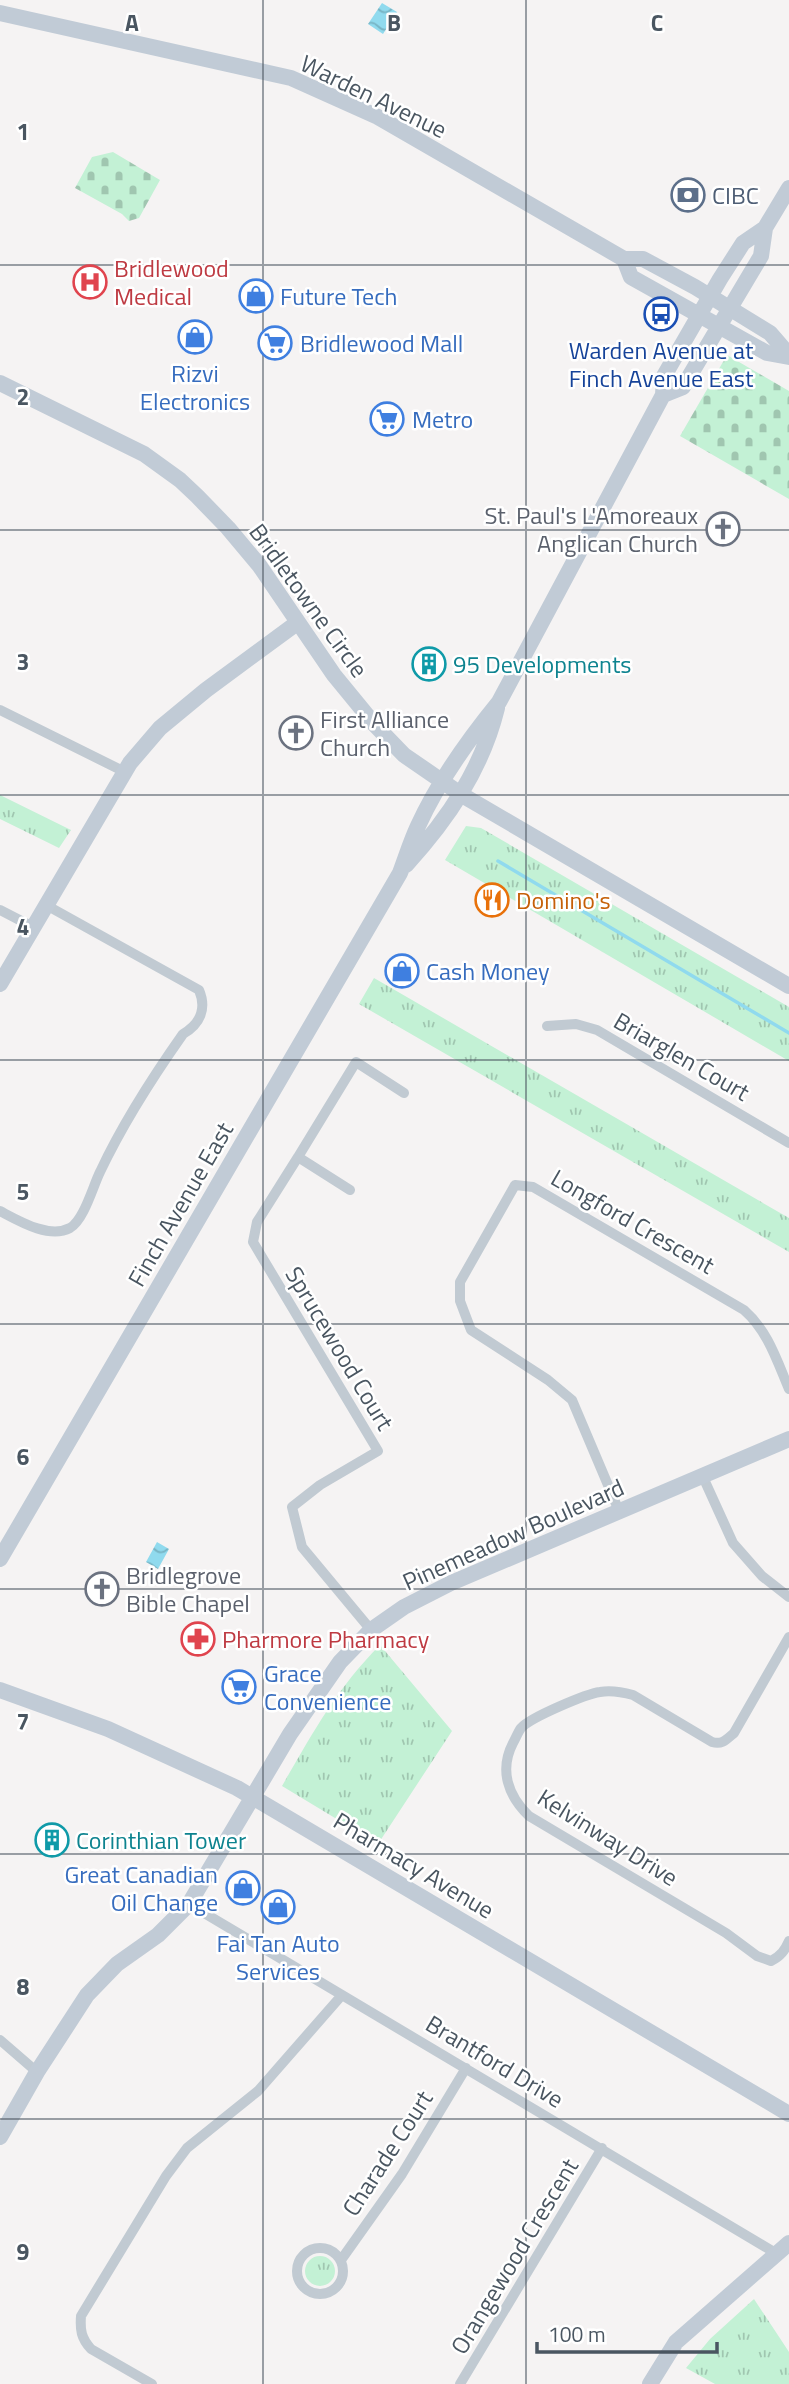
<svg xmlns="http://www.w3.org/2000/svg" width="789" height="2384" font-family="'Titillium Web',sans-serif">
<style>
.grass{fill:url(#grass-tufts)}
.cemetery{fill:url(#cemetery-stones)}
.water{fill:url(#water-waves)}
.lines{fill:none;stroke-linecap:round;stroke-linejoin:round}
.stream{stroke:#90daee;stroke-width:3.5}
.street{stroke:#c1cad2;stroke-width:10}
.secondary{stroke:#c1cbd6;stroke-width:16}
.grid{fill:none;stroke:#4a5661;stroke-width:2;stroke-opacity:0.55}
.labels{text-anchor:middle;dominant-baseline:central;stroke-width:5;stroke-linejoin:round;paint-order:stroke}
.street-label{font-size:24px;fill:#4a5661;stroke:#fff}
.service-label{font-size:24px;fill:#4e5e75;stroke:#fff;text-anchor:start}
.health-label{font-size:24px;fill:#be3a42;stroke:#fff;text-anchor:start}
.shop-label{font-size:24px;fill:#366cbe;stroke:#fff;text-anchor:start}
.transit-label{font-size:24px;fill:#164399;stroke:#fff}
.worship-label{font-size:24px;fill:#5b616d;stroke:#fff;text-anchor:start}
.culture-label{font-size:24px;fill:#0d838f;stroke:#fff;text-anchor:start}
.food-label{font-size:24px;fill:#c56008;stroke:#fff;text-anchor:start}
.grid-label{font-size:23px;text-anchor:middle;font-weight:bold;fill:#4a5661;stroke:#fff;stroke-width:5;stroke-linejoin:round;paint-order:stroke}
</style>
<defs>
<pattern id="grass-tufts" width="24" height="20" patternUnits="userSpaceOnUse" patternTransform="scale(1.75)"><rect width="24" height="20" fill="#c3f1d5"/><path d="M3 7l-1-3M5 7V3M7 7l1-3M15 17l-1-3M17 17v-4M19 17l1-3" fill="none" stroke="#a0c6b0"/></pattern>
<pattern id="cemetery-stones" width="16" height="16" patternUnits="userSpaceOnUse" patternTransform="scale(1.75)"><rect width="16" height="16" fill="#c3f1d5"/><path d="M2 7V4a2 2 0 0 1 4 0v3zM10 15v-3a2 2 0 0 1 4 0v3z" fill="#a0c6b0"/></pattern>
<pattern id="water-waves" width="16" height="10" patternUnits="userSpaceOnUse" patternTransform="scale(1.75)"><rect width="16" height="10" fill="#90daee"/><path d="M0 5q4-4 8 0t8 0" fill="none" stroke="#78b4c4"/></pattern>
</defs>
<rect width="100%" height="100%" fill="#f5f3f3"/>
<path class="grass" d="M0,795L71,830L59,848L0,819Z
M466,826L481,828L789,1007V1061L445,860Z
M374,978L789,1218V1252L359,1004Z
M380,1645L452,1731L378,1844L282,1786C312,1734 337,1688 380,1645Z
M305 2271a15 15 0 1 1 30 0a15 15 0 1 1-30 0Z
M754,2299L789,2352V2384H715L686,2368L710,2339Z"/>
<path class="cemetery" d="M113,152L160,180L139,218L129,221L122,214L75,188L92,157Z
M727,355L789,391V499L680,436Z"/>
<path class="water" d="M382,3L397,12L383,34L368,24Z
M157,1542L169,1549L158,1569L146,1562Z"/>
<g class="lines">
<path class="stream" d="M498,861L789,1033"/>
<path class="street" d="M0,710L125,772
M0,910L33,927
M547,1026L576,1024L597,1030L789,1143
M298,1157L356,1062L404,1093
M350,1190L298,1157L257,1222L253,1242L378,1451L320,1485L292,1507L302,1547L371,1630
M0,1211C19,1221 49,1239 70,1228C84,1220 93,1186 100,1172C123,1123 152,1078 183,1034C200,1024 207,1009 199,990L46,905
M703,1477L733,1543L762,1576L789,1597
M619,1511L572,1400L548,1380L471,1330L460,1301V1282L515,1185L533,1187L744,1310C768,1331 777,1361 789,1389
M789,1637L734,1733C726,1740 722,1745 712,1742L633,1695C622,1692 612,1690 600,1692C586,1694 531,1717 521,1728C518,1732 516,1738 513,1743C499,1770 508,1796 529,1816L726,1933L757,1956L771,1961C781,1956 785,1950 789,1941
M189,1904L779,2255
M0,2040L37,2072
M297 2271a23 23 0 1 1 46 0a23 23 0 1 1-46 0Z
M341,2260L402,2174L466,2068
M152,2384L91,2349C81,2338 80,2330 81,2316L166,2176L187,2148L258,2091L342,1995
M460,2384L602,2148"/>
<path class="secondary" d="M0,13L291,78L378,117L624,259H643L695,287L770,333L789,355
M624,259L631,277L767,353L789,357
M0,383L144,454L180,480L197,496L228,528L259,565L334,675L375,725L404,755L462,795L789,986
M663,395L683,387L761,256L765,228
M406,865C448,819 482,769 497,708
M0,984L130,763L160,728L206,690L297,623
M0,1559L400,873C406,857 411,841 418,826C438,782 468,740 499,702L663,395L664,376L720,279L743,243L765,228L789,188
M0,1690L108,1729L237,1788L789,2114
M0,2137L37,2072L87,1995L117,1964L158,1935L189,1904L290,1734L340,1662L371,1630L404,1607L451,1583L789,1439
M650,2384L676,2342L789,2243"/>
</g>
<path class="grid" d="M263,0V2384M526,0V2384M0,265H789M0,530H789M0,795H789M0,1060H789M0,1324H789M0,1589H789M0,1854H789M0,2119H789"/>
<defs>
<symbol id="bank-ring" viewBox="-11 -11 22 22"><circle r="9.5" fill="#fff" stroke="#5c6f8a" stroke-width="1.5"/><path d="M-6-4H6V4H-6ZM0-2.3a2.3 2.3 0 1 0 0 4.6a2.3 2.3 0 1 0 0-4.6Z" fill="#5c6f8a"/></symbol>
<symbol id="hospital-ring" viewBox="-11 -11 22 22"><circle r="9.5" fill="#fff" stroke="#e0444e" stroke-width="1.5"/><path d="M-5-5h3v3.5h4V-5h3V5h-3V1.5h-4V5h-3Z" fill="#e0444e"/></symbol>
<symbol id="shop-ring" viewBox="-11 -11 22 22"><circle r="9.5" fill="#fff" stroke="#3f7fe0" stroke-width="1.5"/><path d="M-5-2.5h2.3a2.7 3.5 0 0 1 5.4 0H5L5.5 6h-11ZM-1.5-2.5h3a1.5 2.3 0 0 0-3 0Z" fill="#3f7fe0"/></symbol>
<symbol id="bus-ring" viewBox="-11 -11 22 22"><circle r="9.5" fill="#fff" stroke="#1a4fb4" stroke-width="1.5"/><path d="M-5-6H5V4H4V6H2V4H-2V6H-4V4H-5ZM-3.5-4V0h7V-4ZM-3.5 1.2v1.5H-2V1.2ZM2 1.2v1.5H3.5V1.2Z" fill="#1a4fb4"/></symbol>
<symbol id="supermarket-ring" viewBox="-11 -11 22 22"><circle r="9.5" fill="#fff" stroke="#3f7fe0" stroke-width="1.5"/><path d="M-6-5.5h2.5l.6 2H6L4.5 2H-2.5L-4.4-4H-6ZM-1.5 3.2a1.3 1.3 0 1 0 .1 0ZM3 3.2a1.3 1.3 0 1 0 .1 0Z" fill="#3f7fe0"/></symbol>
<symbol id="church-ring" viewBox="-11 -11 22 22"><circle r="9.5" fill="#fff" stroke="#6b7280" stroke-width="1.5"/><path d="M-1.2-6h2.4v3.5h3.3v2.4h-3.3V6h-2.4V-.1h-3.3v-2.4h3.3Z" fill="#6b7280"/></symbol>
<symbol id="building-ring" viewBox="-11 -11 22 22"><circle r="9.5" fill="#fff" stroke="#0f9aa8" stroke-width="1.5"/><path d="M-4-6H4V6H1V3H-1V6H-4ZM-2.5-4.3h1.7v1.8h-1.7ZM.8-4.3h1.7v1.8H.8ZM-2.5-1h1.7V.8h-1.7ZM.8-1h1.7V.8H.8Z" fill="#0f9aa8"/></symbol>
<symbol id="restaurant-ring" viewBox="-11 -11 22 22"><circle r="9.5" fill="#fff" stroke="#e8710a" stroke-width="1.5"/><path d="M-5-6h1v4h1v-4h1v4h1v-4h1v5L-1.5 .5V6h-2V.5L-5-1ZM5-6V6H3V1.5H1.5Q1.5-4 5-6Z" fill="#e8710a"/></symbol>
<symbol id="pharmacy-ring" viewBox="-11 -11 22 22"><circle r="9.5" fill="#fff" stroke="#e0444e" stroke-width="1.5"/><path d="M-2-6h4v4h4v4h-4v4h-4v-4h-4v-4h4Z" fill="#e0444e"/></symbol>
</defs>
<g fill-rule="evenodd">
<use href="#bank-ring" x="669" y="176" width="38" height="38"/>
<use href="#hospital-ring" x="71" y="263" width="38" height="38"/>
<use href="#shop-ring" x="237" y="277" width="38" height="38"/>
<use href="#bus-ring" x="642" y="295" width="38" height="38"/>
<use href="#shop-ring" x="176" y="318" width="38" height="38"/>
<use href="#supermarket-ring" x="256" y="324" width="38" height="38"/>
<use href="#supermarket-ring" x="368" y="400" width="38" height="38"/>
<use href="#church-ring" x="704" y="510" width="38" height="38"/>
<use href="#building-ring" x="410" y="645" width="38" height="38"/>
<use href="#church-ring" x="277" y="714" width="38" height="38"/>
<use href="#restaurant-ring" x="473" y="881" width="38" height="38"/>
<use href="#shop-ring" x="383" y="952" width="38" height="38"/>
<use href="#church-ring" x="83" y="1570" width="38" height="38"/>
<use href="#pharmacy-ring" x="179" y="1620" width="38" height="38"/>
<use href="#supermarket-ring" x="220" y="1668" width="38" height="38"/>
<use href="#building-ring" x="33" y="1821" width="38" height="38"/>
<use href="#shop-ring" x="224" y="1869" width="38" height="38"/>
<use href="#shop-ring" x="259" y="1888" width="38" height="38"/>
</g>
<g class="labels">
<g class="street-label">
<text transform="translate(374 96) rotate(26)">Warden Avenue</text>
<text transform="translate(309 600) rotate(54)">Bridletowne Circle</text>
<text transform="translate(682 1056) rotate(30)">Briarglen Court</text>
<text transform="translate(180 1204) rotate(-60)">Finch Avenue East</text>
<text transform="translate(633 1221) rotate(30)">Longford Crescent</text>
<text transform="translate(340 1348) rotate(59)">Sprucewood Court</text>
<text transform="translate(513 1534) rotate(-24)">Pinemeadow Boulevard</text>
<text transform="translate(608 1837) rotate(32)">Kelvinway Drive</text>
<text transform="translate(414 1865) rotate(31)">Pharmacy Avenue</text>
<text transform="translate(495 2061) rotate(31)">Brantford Drive</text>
<text transform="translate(387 2153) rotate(-57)">Charade Court</text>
<text transform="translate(514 2256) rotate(-59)">Orangewood Crescent</text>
</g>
<g class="service-label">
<text x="712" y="195">CIBC</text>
</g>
<g class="health-label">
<text x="114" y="268">Bridlewood<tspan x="114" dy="28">Medical</tspan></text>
<text x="222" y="1639">Pharmore Pharmacy</text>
</g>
<g class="shop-label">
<text x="280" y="296">Future Tech</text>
<text x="300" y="343">Bridlewood Mall</text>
<text x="195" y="373" text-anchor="middle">Rizvi<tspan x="195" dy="28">Electronics</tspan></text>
<text x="412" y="419">Metro</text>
<text x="426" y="971">Cash Money</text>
<text x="264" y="1673">Grace<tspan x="264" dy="28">Convenience</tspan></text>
<text x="218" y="1874" text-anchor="end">Great Canadian<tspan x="218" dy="28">Oil Change</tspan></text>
<text x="278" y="1943" text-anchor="middle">Fai Tan Auto<tspan x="278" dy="28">Services</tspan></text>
</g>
<g class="transit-label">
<text x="661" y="350">Warden Avenue at<tspan x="661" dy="28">Finch Avenue East</tspan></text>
</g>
<g class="worship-label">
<text x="698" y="515" text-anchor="end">St. Paul's L'Amoreaux<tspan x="698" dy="28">Anglican Church</tspan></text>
<text x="320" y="719">First Alliance<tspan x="320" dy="28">Church</tspan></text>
<text x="126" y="1575">Bridlegrove<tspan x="126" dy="28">Bible Chapel</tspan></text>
</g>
<g class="culture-label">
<text x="453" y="664">95 Developments</text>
<text x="76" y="1840">Corinthian Tower</text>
</g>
<g class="food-label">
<text x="516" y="900">Domino's</text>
</g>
</g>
<g class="grid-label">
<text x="132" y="31">A</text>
<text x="394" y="31">B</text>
<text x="657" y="31">C</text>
<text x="23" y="140">1</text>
<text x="23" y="405">2</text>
<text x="23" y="670">3</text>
<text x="23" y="935">4</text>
<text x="23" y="1200">5</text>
<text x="23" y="1465">6</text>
<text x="23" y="1730">7</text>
<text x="23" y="1995">8</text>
<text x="23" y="2260">9</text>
</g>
<path d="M537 2342v10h180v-10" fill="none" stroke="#4a5661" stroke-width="3.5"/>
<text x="548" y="2342" font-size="21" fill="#4a5661" stroke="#ffffff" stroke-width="5" paint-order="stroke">100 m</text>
</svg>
